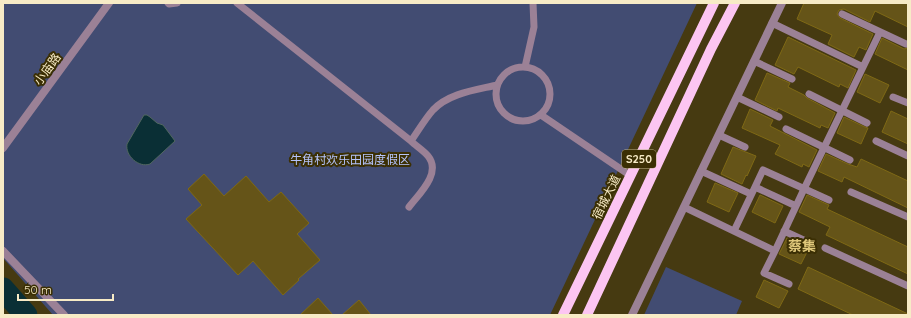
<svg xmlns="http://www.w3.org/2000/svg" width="911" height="318" font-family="Quicksand,'Noto Sans SC',sans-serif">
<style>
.green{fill:#424c72}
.water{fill:#0a2f35;stroke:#516760}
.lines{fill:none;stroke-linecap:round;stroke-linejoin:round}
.stream{stroke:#516760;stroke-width:4}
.river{stroke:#0a2f35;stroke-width:23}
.building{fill:#655418;stroke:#7f6915}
.service{stroke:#9b8196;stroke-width:7}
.minor{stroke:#9b8196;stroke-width:8}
.primary{stroke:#fcc5f2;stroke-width:10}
.labels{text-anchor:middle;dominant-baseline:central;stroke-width:4;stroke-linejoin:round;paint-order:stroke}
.shield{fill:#3b2f04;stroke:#bfb38c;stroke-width:1}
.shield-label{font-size:11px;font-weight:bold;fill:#f7ebc6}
.street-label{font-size:12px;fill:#f7ebc6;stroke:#3b2f04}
.park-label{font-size:12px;fill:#b4c3fb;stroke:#3b2f04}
.quarter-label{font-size:14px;font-weight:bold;fill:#dfc87b;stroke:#3b2f04}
</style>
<rect width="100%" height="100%" fill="#463a11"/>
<path class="green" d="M3,3H697L550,315H53L3,258Z
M666,267L742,301L736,315H644Z"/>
<path class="water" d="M144,115H147L150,117L157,123L163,125L175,141L150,164C139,168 125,156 127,144Z"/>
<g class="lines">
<path class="stream" d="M3,298L8,294"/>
<path class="river" d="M3,289L26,315"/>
</g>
<path class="building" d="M804,3H908V27L875,11L870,22L844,9L839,10L837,14L840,18L873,34L866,50L859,47L854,57L828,44L832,35L797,19Z
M788,37L856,70L848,88L840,84L839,87L798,67L794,74L775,65Z
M882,38L904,49L908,48V70L875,54Z
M767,73L790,83L788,87L804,95L807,98L835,113L828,128L821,125L820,128L778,108L777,111L755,100Z
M865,74L889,85L880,103L857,92Z
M750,109L773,120L770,126L817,150L809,167L803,164L802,167L775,154L780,145L742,128Z
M891,111L908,119V144L882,132Z
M844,117L865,127L868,128L861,144L837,133Z
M733,147L756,156L747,176L746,175L742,184L721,174Z
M826,154L848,164L857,167L861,159L908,181V208L844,177L842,182L818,171Z
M204,174L224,196L246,176L269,202L281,192L309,223L297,234L320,260L298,279L299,280L283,295L253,261L238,275L186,219L202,205L188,189Z
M715,183L738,193L729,212L707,202Z
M760,195L783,206L775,223L752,212Z
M807,195L829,205L827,209L908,247V274L826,235L830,227L799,212Z
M787,238L809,248L801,264L779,254Z
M808,267L908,314V315H853L798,289Z
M764,280L788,291L779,308L756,297Z
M318,298L333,315H300Z
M359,300L371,315H342Z"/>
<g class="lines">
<path class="service" d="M168,3L169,4L177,3
M237,3L411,141C416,146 423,150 428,156C442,173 419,194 409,207
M842,14L906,44
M772,23L863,67
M754,61L792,79
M525,67L534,27L533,3
M496 94a27 27 0 1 1 54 0a27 27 0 1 1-54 0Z
M809,94L867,123
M737,97L779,117
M893,97L908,103
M541,115L631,176
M786,129L850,160
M719,135L745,147
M411,141C418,131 425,119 433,110C449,93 476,90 497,85
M876,141L908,156
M701,171L751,194
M755,187L763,170L829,200
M851,192L908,217
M684,207L775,251L804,189L880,32
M734,231L755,187L796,206
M784,231L810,243
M825,248L908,286
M775,251L764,273L789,284"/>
<path class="minor" d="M3,148L109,3
M3,251L64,315
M632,315L782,3"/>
<path class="primary" d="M563,315L714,3
M587,315L711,49L735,3"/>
</g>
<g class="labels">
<rect class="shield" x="622" y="150" width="34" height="18" rx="3"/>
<g class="shield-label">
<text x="639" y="159">S250</text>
</g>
<g class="street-label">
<text transform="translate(47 69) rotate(-54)">小庙路</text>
<text transform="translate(606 197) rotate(-64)">宿城大道</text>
</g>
<g class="park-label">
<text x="350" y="159">牛角村欢乐田园度假区</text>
</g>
<g class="quarter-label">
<text x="802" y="246">蔡集</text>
</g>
</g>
<rect width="911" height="318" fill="none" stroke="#f7ebc6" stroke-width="8"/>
<path d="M18 294v6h95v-6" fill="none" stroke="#f7ebc6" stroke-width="2"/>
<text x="24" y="294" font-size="12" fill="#f7ebc6" stroke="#3b2f04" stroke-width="3" paint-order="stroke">50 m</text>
</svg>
